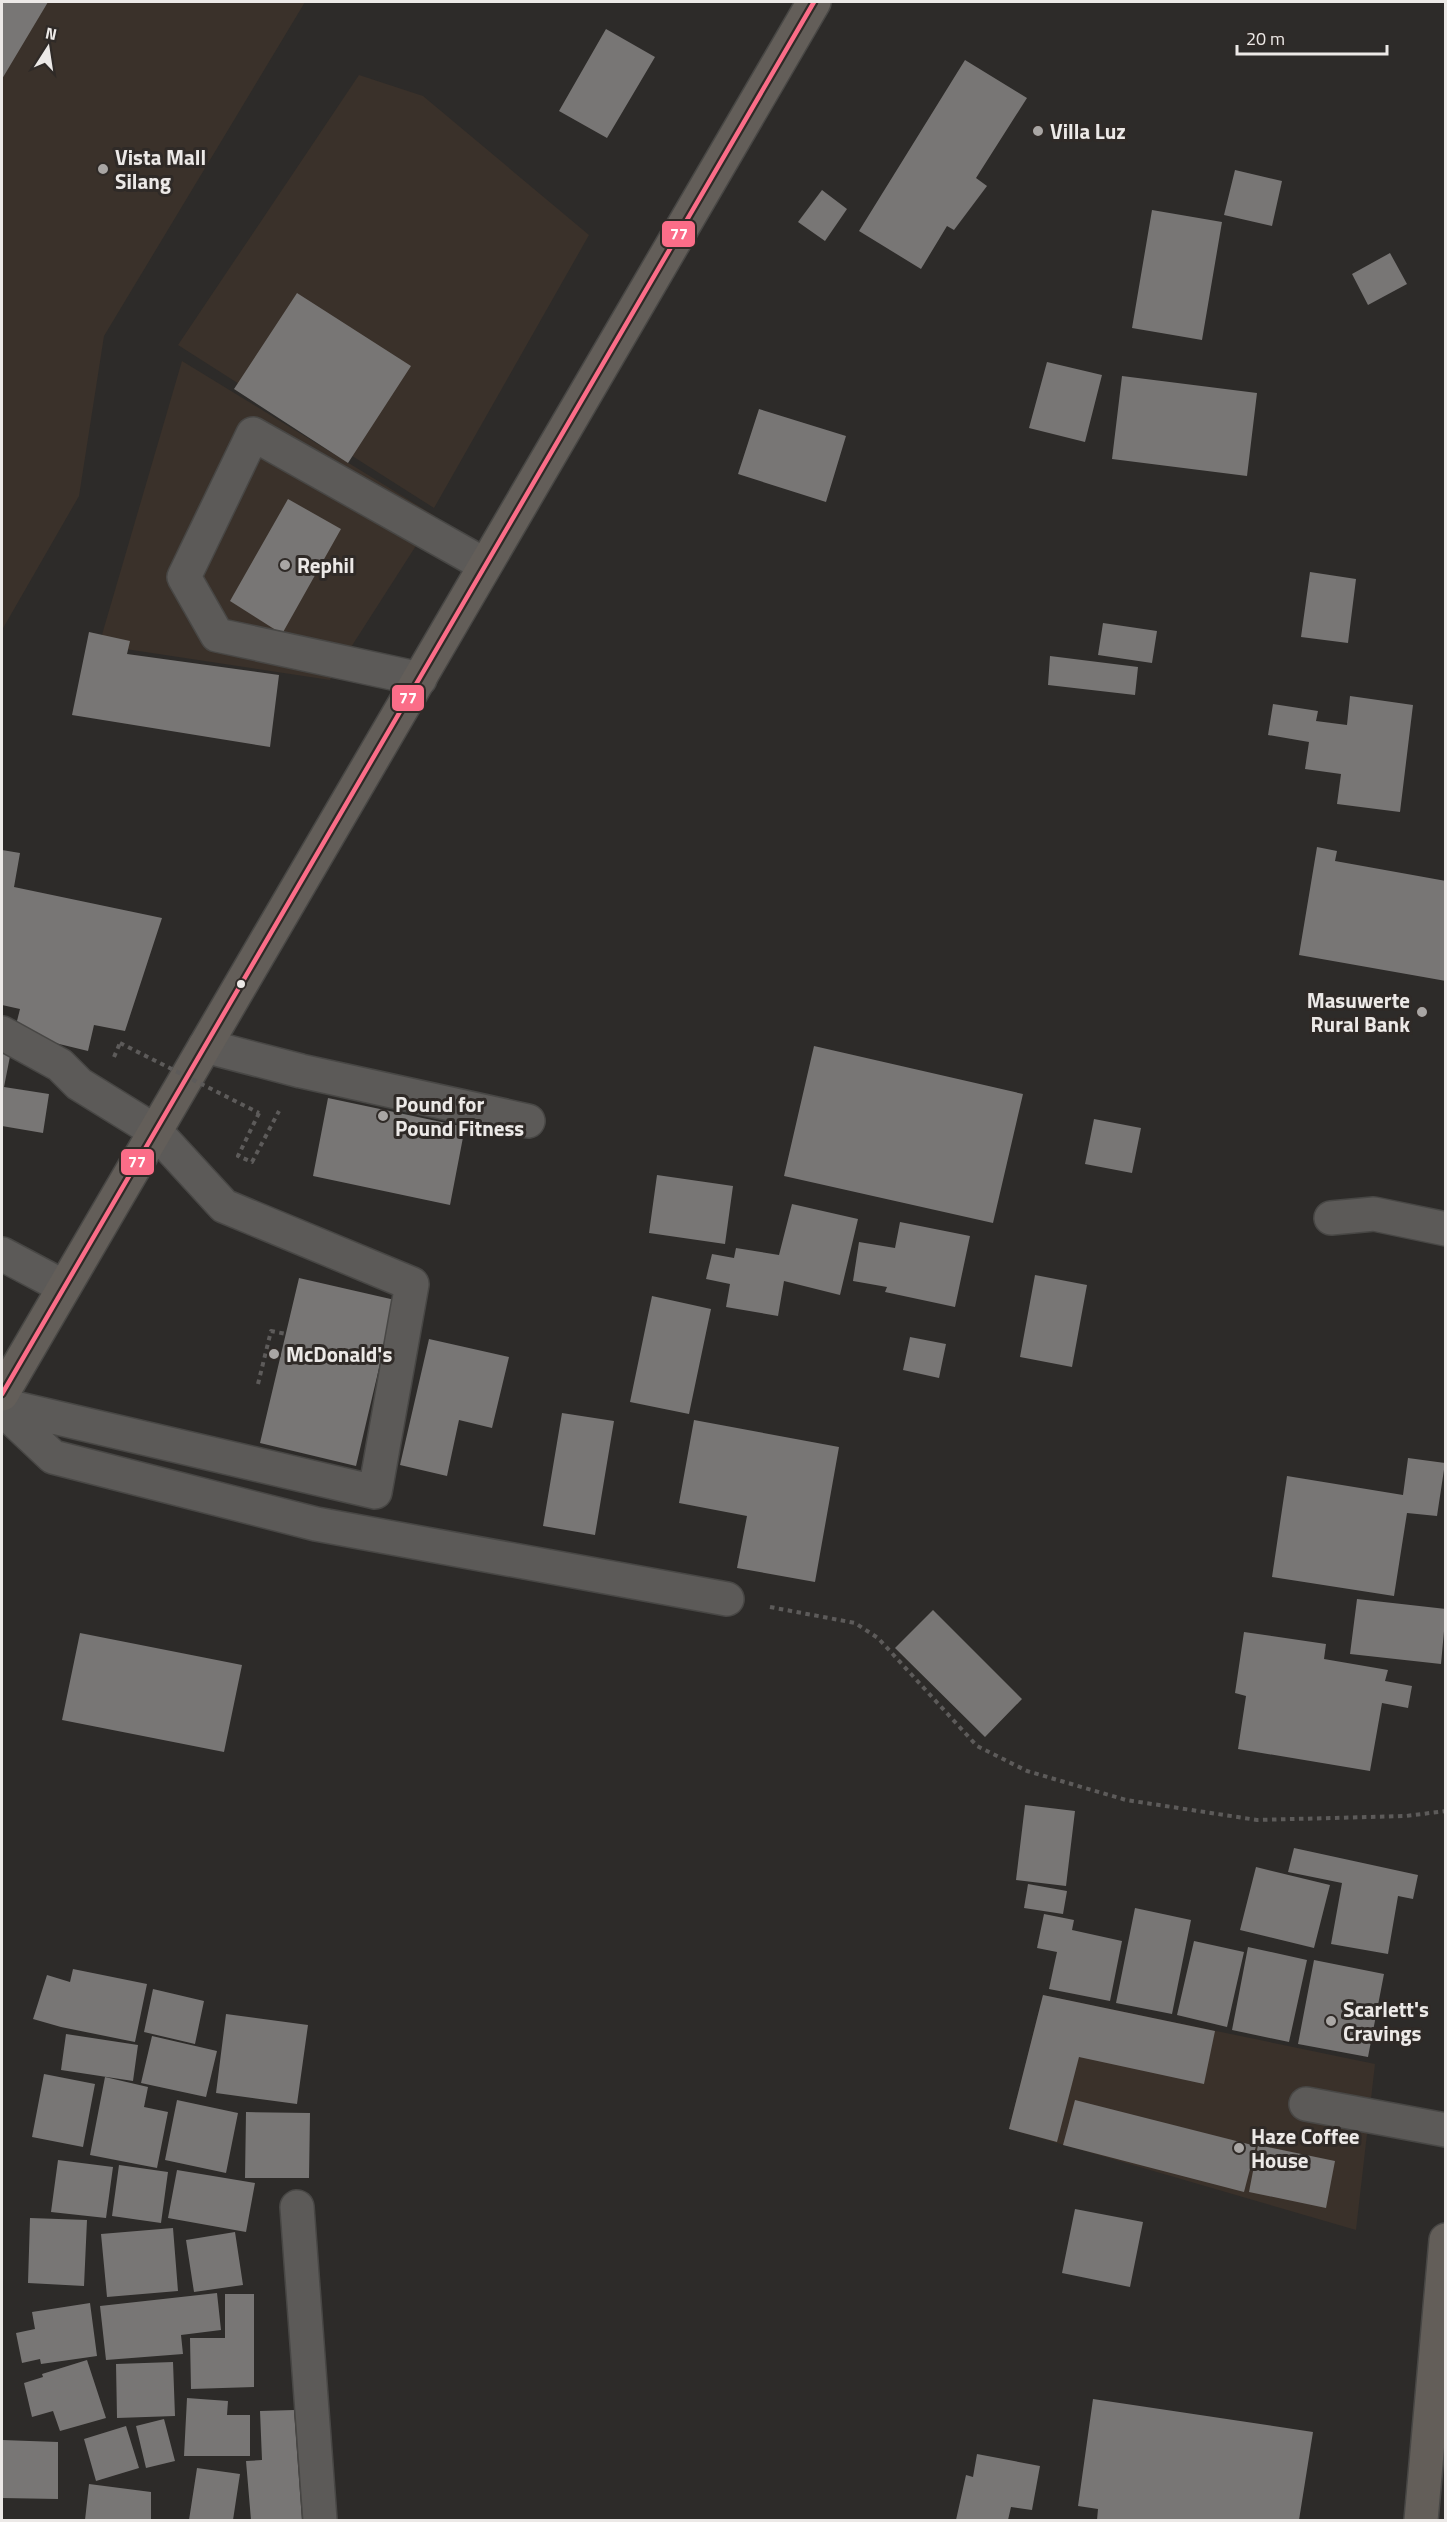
<svg xmlns="http://www.w3.org/2000/svg" width="1447" height="2522" font-family="'Titillium Web',sans-serif">
<style>
.built{fill:#3a312a}
.building{fill:#787675}
.lines{fill:none;stroke-linecap:round;stroke-linejoin:round}
.minor-casing{stroke:#484745;stroke-width:36}
.major-casing{stroke:#484745;stroke-width:36}
.path{stroke:#5d5b5a;stroke-width:4;stroke-dasharray:4.5 4.5;stroke-linecap:butt}
.minor{stroke:#5c5a58;stroke-width:33}
.major{stroke:#635e59;stroke-width:33}
.path-bridge{stroke:#5d5b5a;stroke-width:4;stroke-dasharray:4.5 4.5;stroke-linecap:butt}
.bus-1-casing{stroke:#2f2a27;stroke-width:9}
.bus-1{stroke:#fb6d88;stroke-width:4.5}
.poi-dot{fill:#a9a6a4;stroke:#2f2a27;stroke-width:2}
.bus-dot{fill:#ece9e7;stroke:#2f2a27;stroke-width:2}
.labels{text-anchor:middle;dominant-baseline:central;stroke-width:6;stroke-linejoin:round;paint-order:stroke}
.poi-label{font-size:21px;font-weight:bold;fill:#ece9e7;stroke:#2f2a27;text-anchor:start}
.line-badge{stroke:#2f2a27;stroke-width:2}
.badge-label{font-size:16px;text-anchor:middle;font-weight:bold;fill:#fff}
</style>
<rect width="100%" height="100%" fill="#2d2b29"/>
<path class="built" d="M2,2H305L104,336L79,496L2,630Z
M359,75L423,96L589,235L434,508L178,345Z
M182,361L435,516L330,680L99,645Z
M1043,1995L1375,2064L1356,2230L1009,2129Z"/>
<path class="building" d="M2,2H48L2,79Z
M606,29L655,57L607,138L559,111Z
M965,60L1027,98L976,178L987,186L954,230L947,226L921,269L859,231Z
M1235,170L1282,181L1272,226L1224,215Z
M822,190L847,209L825,241L798,222Z
M1152,210L1222,222L1202,340L1132,328Z
M1390,253L1407,284L1368,305L1352,274Z
M297,293L411,366L348,463L234,389Z
M1047,362L1102,375L1085,442L1029,428Z
M1122,376L1257,393L1247,476L1112,459Z
M759,409L846,436L826,502L738,474Z
M288,499L341,529L282,634L230,601Z
M1310,572L1356,579L1348,643L1301,637Z
M1103,623L1157,631L1152,663L1098,655Z
M89,632L130,641L127,654L279,675L270,747L72,715Z
M1050,656L1138,667L1135,695L1048,685Z
M1350,696L1413,705L1400,812L1337,804L1341,774L1305,769L1309,742L1268,735L1273,704L1318,711L1316,721L1347,725Z
M1317,847L1337,851L1335,861L1446,881V981L1299,955Z
M2,850L20,853L14,887L162,918L125,1031L94,1025L88,1051L14,1033L20,1009L2,1005Z
M2,1044L12,1046L4,1087L49,1094L43,1133L2,1126Z
M814,1046L1023,1094L993,1223L784,1176Z
M328,1098L465,1127L450,1205L313,1176Z
M1094,1119L1141,1128L1132,1173L1085,1164Z
M657,1175L733,1186L725,1244L649,1233Z
M792,1204L858,1219L840,1295L784,1281L778,1316L726,1307L730,1284L706,1279L712,1254L734,1258L736,1248L779,1255Z
M900,1222L970,1236L955,1307L885,1292L887,1287L853,1281L859,1242L895,1248Z
M1035,1275L1087,1285L1072,1367L1020,1357Z
M299,1278L395,1300L356,1466L260,1443Z
M652,1296L711,1309L689,1414L630,1402Z
M910,1337L946,1344L939,1378L903,1370Z
M429,1339L509,1357L492,1428L459,1420L447,1476L400,1465Z
M562,1413L614,1421L595,1535L543,1526Z
M694,1420L839,1447L815,1582L737,1568L747,1516L679,1503Z
M1408,1458L1445,1463L1437,1516L1407,1513L1394,1596L1272,1577L1287,1476L1403,1495Z
M1357,1599L1446,1609L1441,1664L1350,1654Z
M933,1610L1022,1699L985,1737L895,1648Z
M1244,1632L1326,1644L1324,1659L1388,1670L1385,1681L1412,1686L1408,1708L1382,1703L1370,1771L1238,1749L1246,1696L1235,1693Z
M80,1633L242,1665L224,1752L62,1720Z
M1025,1805L1075,1811L1066,1886L1016,1880Z
M1294,1848L1418,1875L1413,1899L1398,1896L1388,1954L1331,1944L1342,1883L1288,1872Z
M1256,1867L1330,1885L1314,1948L1240,1930Z
M1028,1884L1067,1891L1063,1914L1024,1908Z
M1135,1908L1191,1920L1172,2014L1116,2003Z
M1044,1914L1074,1920L1072,1930L1122,1941L1110,2001L1049,1989L1057,1952L1037,1948Z
M1194,1941L1244,1952L1227,2027L1177,2015Z
M1248,1947L1307,1960L1289,2042L1232,2030Z
M1314,1960L1384,1974L1368,2057L1298,2044Z
M73,1969L147,1984L135,2042L61,2027L33,2019L47,1975L70,1982Z
M153,1989L204,2001L195,2044L144,2032Z
M1043,1995L1215,2031L1204,2084L1079,2057L1057,2142L1009,2129Z
M226,2014L308,2025L297,2104L216,2093Z
M66,2034L138,2045L133,2081L61,2070Z
M152,2036L217,2051L206,2097L141,2083Z
M44,2074L95,2084L83,2147L32,2137Z
M105,2077L148,2087L144,2107L168,2112L157,2168L90,2155Z
M177,2100L238,2113L226,2173L165,2160Z
M1075,2100L1256,2146L1244,2192L1063,2145Z
M246,2112L310,2113L309,2178H245Z
M1258,2145L1335,2161L1326,2208L1249,2192Z
M58,2160L113,2167L106,2218L51,2212Z
M119,2165L168,2172L161,2223L112,2216Z
M177,2170L255,2183L246,2232L168,2218Z
M1075,2209L1143,2222L1130,2287L1062,2273Z
M30,2218L87,2220L84,2286L28,2283Z
M173,2228L178,2291L107,2297L101,2234Z
M235,2232L243,2285L194,2292L186,2240Z
M217,2293L221,2330L181,2335L183,2354L106,2360L100,2306Z
M225,2294H254V2387L191,2389L190,2338H225Z
M90,2303L97,2356L41,2364L40,2359L22,2363L16,2333L35,2329L32,2312Z
M87,2360L106,2418L60,2431L53,2411L32,2417L24,2383L43,2377L42,2374Z
M173,2362L175,2416L117,2418L116,2364Z
M187,2398L228,2401L227,2415H250V2456H184Z
M1093,2399L1313,2432L1299,2520H1097L1098,2509L1078,2506Z
M294,2410L302,2520H251L246,2461L262,2460L260,2411Z
M164,2419L175,2461L146,2468L136,2426Z
M126,2426L139,2468L96,2481L84,2439Z
M2,2440L58,2442V2499L2,2498Z
M977,2454L1040,2466L1032,2510L1011,2507L1008,2520H956L966,2475L973,2477Z
M197,2468L240,2474L233,2520H189Z
M89,2484L151,2492V2520H85Z"/>
<g class="lines">
<defs>
<path id="minor" d="M420,679L217,635L184,577L253,434L485,565
M2,1033L60,1065L79,1084L155,1131L224,1206L412,1284L375,1492L2,1405
M205,1046L301,1071L528,1121
M1331,1218L1374,1214L1446,1229
M2,1254L64,1287
M2,1409L53,1457L316,1524L727,1599
M1306,2104L1446,2130
M297,2207L320,2520"/>
<path id="major" d="M2,1394L814,2
M1421,2520L1446,2240"/>
</defs>
<use href="#minor" class="minor-casing"/>
<use href="#major" class="major-casing"/>
<path class="path" d="M114,1057L120,1043
M259,1113L238,1156L252,1162L279,1111
M258,1384L271,1331L286,1334
M770,1607L855,1623L878,1638L977,1746L1027,1771L1126,1800L1257,1820L1406,1816L1446,1811"/>
<use href="#minor" class="minor"/>
<use href="#major" class="major"/>
<path class="path-bridge" d="M120,1043L259,1113"/>
<defs>
<path id="bus-1" d="M2,1394L814,2"/>
</defs>
<use href="#bus-1" class="bus-1-casing"/>
<use href="#bus-1" class="bus-1"/>
</g>
<g class="poi-dot">
<circle cx="1038" cy="131" r="6"/>
<circle cx="103" cy="169" r="6"/>
<circle cx="285" cy="565" r="6"/>
<circle cx="1422" cy="1012" r="6"/>
<circle cx="383" cy="1116" r="6"/>
<circle cx="274" cy="1354" r="6"/>
<circle cx="1331" cy="2021" r="6"/>
<circle cx="1239" cy="2148" r="6"/>
</g>
<circle class="bus-dot" cx="241" cy="984" r="5"/>
<g class="labels">
<g class="poi-label">
<text x="1050" y="131">Villa Luz</text>
<text x="115" y="157">Vista Mall<tspan x="115" dy="24">Silang</tspan></text>
<text x="297" y="565">Rephil</text>
<text x="1410" y="1000" text-anchor="end">Masuwerte<tspan x="1410" dy="24">Rural Bank</tspan></text>
<text x="395" y="1104">Pound for<tspan x="395" dy="24">Pound Fitness</tspan></text>
<text x="286" y="1354">McDonald's</text>
<text x="1343" y="2009">Scarlett's<tspan x="1343" dy="24">Cravings</tspan></text>
<text x="1251" y="2136">Haze Coffee<tspan x="1251" dy="24">House</tspan></text>
</g>
</g>
<g class="line-badge">
<rect x="661" y="220" width="35" height="28" rx="6" fill="#fb6d88"/>
<rect x="391" y="684" width="34" height="28" rx="6" fill="#fb6d88"/>
<rect x="120" y="1148" width="35" height="28" rx="6" fill="#fb6d88"/>
</g>
<g class="badge-label">
<text x="679" y="240">77</text>
<text x="408" y="704">77</text>
<text x="137" y="1168">77</text>
</g>
<rect width="1447" height="2522" fill="none" stroke="#ece9e7" stroke-width="6"/>
<g transform="translate(48 48) rotate(12)" stroke="#2f2a27" stroke-width="4.5" paint-order="stroke">
<path d="M0-4.5L10 22L0 15L-10 22Z" fill="#ece9e7"/>
<text y="-9" font-size="16" font-weight="bold" text-anchor="middle" fill="#ece9e7">N</text>
</g>
<path d="M1237 45v9h150v-9" fill="none" stroke="#ece9e7" stroke-width="3"/>
<text x="1246" y="45" font-size="18" fill="#ece9e7" stroke="#2f2a27" stroke-width="4.5" paint-order="stroke">20 m</text>
</svg>
